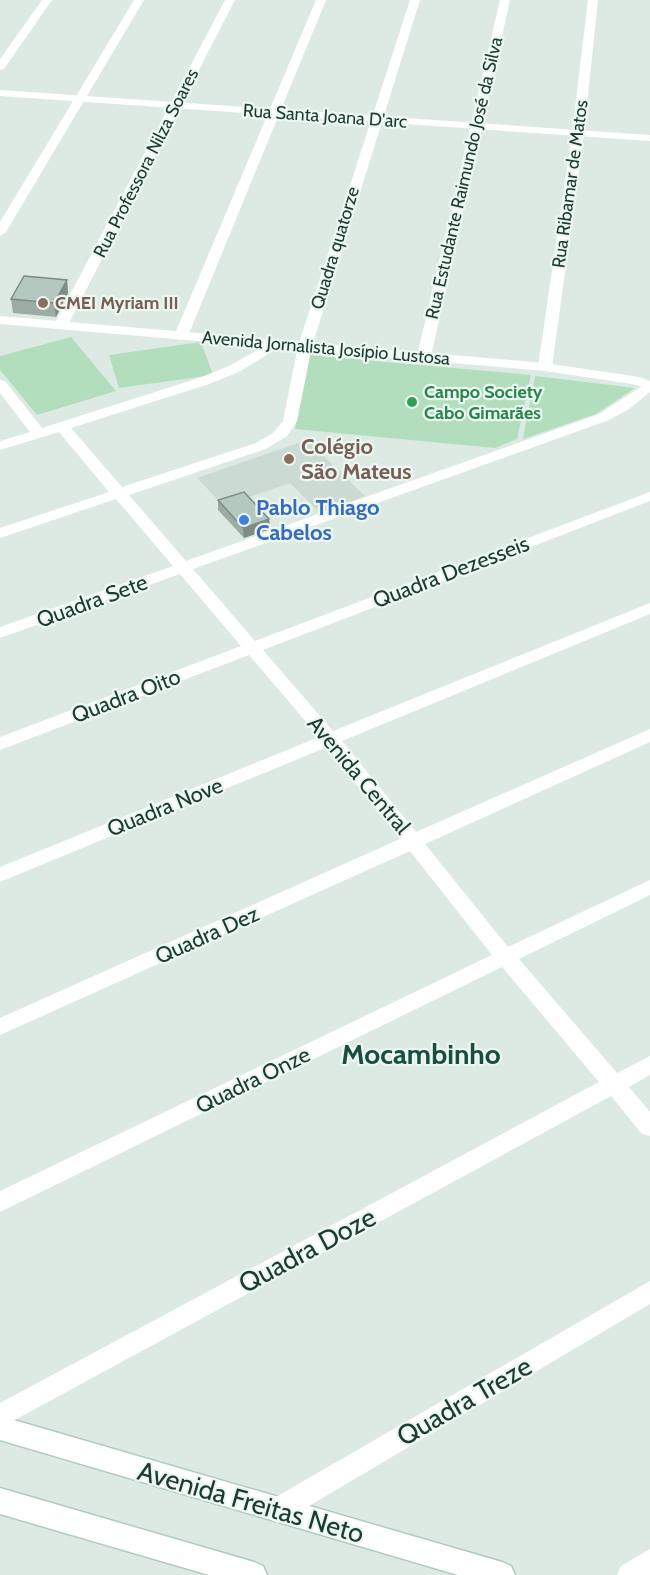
<svg xmlns="http://www.w3.org/2000/svg" width="650" height="1575" font-family="Cabin,sans-serif">
<style>
.built{fill:#cbdad3}
.green{fill:#b3debd}
.lines{fill:none;stroke-linecap:round;stroke-linejoin:round}
.secondary-casing{stroke:#afcbc0;stroke-width:3}
.minor{fill:#fff;fill-rule:evenodd}
.tertiary{fill:#fff;fill-rule:evenodd}
.secondary{fill:#fff;fill-rule:evenodd}
.wall{fill:#9caca4}
.shaded-wall{fill:#7f8c86}
.building{fill:#b5c8bf;stroke:#7f8c86;stroke-width:1.5}
.education-dot{fill:#8d6e63;stroke:#edf7f2;stroke-width:2}
.leisure-dot{fill:#2e9e5b;stroke:#edf7f2;stroke-width:2}
.shop-dot{fill:#3f7fe0;stroke:#edf7f2;stroke-width:2}
.labels{text-anchor:middle;dominant-baseline:central;stroke-width:4.5;stroke-linejoin:round;paint-order:stroke}
.far-street-label{font-size:18px;fill:#1d3b32;stroke:#edf7f2}
.far-education-label{font-size:18px;font-weight:bold;fill:#785e54;stroke:#edf7f2;text-anchor:start}
.far-leisure-label{font-size:18px;font-weight:bold;fill:#27864d;stroke:#edf7f2;text-anchor:start}
.education-label{font-size:22px;font-weight:bold;fill:#785e54;stroke:#edf7f2;text-anchor:start}
.shop-label{font-size:22px;font-weight:bold;fill:#366cbe;stroke:#edf7f2;text-anchor:start}
.street-label{font-size:22px;fill:#1d3b32;stroke:#edf7f2}
.near-street-label{font-size:27px;fill:#1d3b32;stroke:#edf7f2}
.district-label{font-size:28px;font-weight:bold;fill:#184e3f;stroke:#edf7f2}
</style>
<rect width="100%" height="100%" fill="#ddeae4"/>
<path class="built" d="M307,440L365,496L320,513L290,483L224,506L197,478Z"/>
<path class="green" d="M71,337L116,391L37,415L0,370V356Z
M201,342L213,375L119,388L109,355Z
M309,355L531,375L517,439L495,448L295,429Z
M535,376H536L635,388L596,414L523,439Z"/>
<g class="lines">
<defs>
<path id="secondary" d="M0,1416L502,1562L511,1566L515,1575H458L0,1440Z
M0,1488L254,1562L263,1566L267,1575H209L0,1514Z"/>
</defs>
<use href="#secondary" class="secondary-casing"/>
<path class="minor" d="M42,0H52L4,69L0,70V59Z
M134,0H144L6,232L0,236V222Z
M225,0H235L68,325L66,328H56L54,325Z
M316,0H326L188,336L181,340L176,339L174,336Z
M410,0H420L312,346L297,421L287,436L266,449L129,495L186,561L599,414L650,381V392L629,409L609,420L193,569L255,641L650,492V501L263,650L333,731L650,603V614L342,741L416,832L650,729V742L425,844L508,947L650,880V895L519,959L617,1073L650,1056V1075L629,1087L650,1112V1136L642,1134L611,1096L0,1428V1403L599,1082L502,967L0,1212V1191L492,955L410,851L0,1035V1018L400,839L327,747L0,882V867L319,737L249,655L0,750V737L241,646L180,574L0,638V627L173,566L116,499L0,538V528L109,492L59,432L0,450V441L30,432L0,393V380L5,381L42,428L199,378L229,366L273,341L278,342L280,345L278,348L239,372L209,384L71,428L122,487L256,443L273,433L283,421L298,346Z
M500,0H510L431,356L424,360L417,356Z
M588,0H598L584,133L552,367L545,371L538,367L572,133Z
M650,1281V1304L287,1519L278,1523L269,1519L265,1510L269,1501Z
M650,1549V1575H617L621,1566Z"/>
<path class="tertiary" d="M0,90L650,135V141L0,96Z
M0,316L545,363L639,377L650,381V389L632,384L545,371L0,324Z"/>
<use href="#secondary" class="secondary"/>
</g>
<path class="wall" d="M67,280L68,293L56,317L13,313L11,299Z
M218,500L269,519L270,529L244,538L218,510Z"/>
<path class="shaded-wall" d="M67,280L68,293L56,317L54,303Z
M269,519L270,529L244,538L243,528Z"/>
<path class="building" d="M24,276L67,280L54,303L11,299Z
M244,492L269,519L243,528L218,500Z"/>
<g class="education-dot">
<circle cx="43" cy="303" r="6"/>
<circle cx="289" cy="459" r="6"/>
</g>
<circle class="leisure-dot" cx="412" cy="402" r="6"/>
<circle class="shop-dot" cx="244" cy="520" r="6"/>
<g class="labels">
<g class="far-street-label">
<text transform="translate(325 116) rotate(4)">Rua Santa Joana D'arc</text>
<text transform="translate(146 163) rotate(-63)">Rua Professora Nilza Soares</text>
<text transform="translate(464 178) rotate(-77)">Rua Estudante Raimundo José da Silva</text>
<text transform="translate(570 184) rotate(-82)">Rua Ribamar de Matos</text>
<text transform="translate(335 248) rotate(-73)">Quadra quatorze</text>
<text transform="translate(326 348) rotate(5)">Avenida Jornalista Josípio Lustosa</text>
</g>
<g class="far-education-label">
<text x="55" y="303">CMEI Myriam III</text>
</g>
<g class="far-leisure-label">
<text x="424" y="392">Campo Society<tspan x="424" dy="21">Cabo Gimarães</tspan></text>
</g>
<g class="education-label">
<text x="301" y="446">Colégio<tspan x="301" dy="25">São Mateus</tspan></text>
</g>
<g class="shop-label">
<text x="256" y="507">Pablo Thiago<tspan x="256" dy="25">Cabelos</tspan></text>
</g>
<g class="street-label">
<text transform="translate(451 572) rotate(-21)">Quadra Dezesseis</text>
<text transform="translate(92 601) rotate(-20)">Quadra Sete</text>
<text transform="translate(126 696) rotate(-21)">Quadra Oito</text>
<text transform="translate(359 775) rotate(50)">Avenida Central</text>
<text transform="translate(165 807) rotate(-22)">Quadra Nove</text>
<text transform="translate(207 935) rotate(-24)">Quadra Dez</text>
<text transform="translate(253 1080) rotate(-26)">Quadra Onze</text>
</g>
<g class="near-street-label">
<text transform="translate(307 1250) rotate(-28)">Quadra Doze</text>
<text transform="translate(464 1401) rotate(-30)">Quadra Treze</text>
<text transform="translate(251 1502) rotate(16)">Avenida Freitas Neto</text>
</g>
<g class="district-label">
<text x="421" y="1054">Mocambinho</text>
</g>
</g>
</svg>
